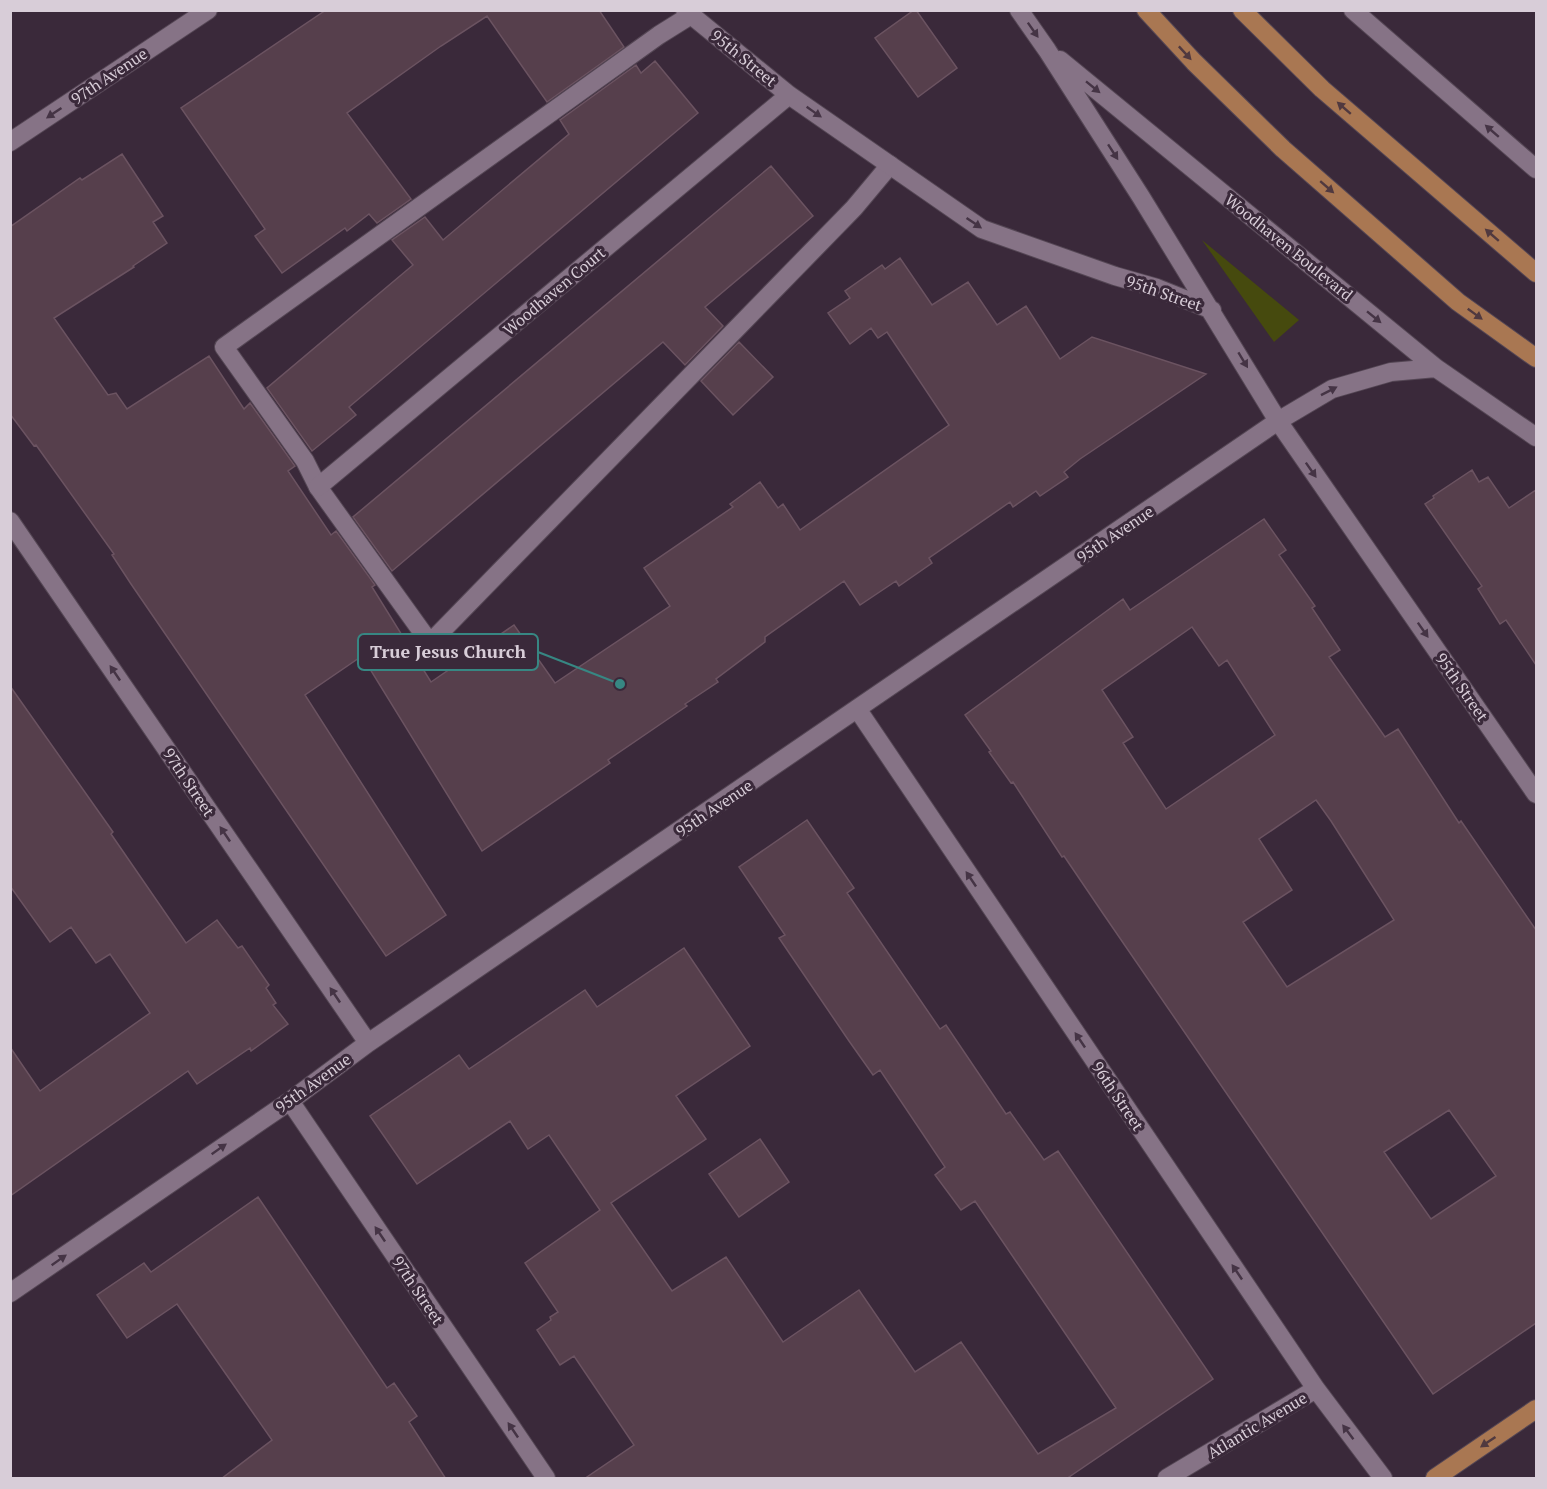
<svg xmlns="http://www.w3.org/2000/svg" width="1547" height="1489" font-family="'PT Serif',serif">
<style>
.green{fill:#464a0e}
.building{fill:#563f4c;stroke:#6b5361;stroke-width:1.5;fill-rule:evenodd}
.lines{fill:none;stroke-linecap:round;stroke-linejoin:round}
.lane-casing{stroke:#544654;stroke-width:20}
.street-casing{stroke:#544654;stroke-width:20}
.primary-casing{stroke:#544654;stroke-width:20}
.lane{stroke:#867386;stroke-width:18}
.street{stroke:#867386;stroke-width:18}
.primary{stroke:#a97752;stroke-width:18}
.oneway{fill:#453445}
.oneway2{fill:#50393f}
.labels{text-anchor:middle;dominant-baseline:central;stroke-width:6;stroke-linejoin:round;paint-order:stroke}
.street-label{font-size:16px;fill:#d8cdd8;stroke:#3a293a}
.leader{fill:none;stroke:#378783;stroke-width:2}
.callout-dot{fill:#378783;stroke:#3a293a;stroke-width:2}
.callout{fill:#3a293a;stroke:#378783;stroke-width:2}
.callout-label{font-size:18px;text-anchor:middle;font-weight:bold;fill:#d8cdd8}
</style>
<rect width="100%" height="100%" fill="#3a293a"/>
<path class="green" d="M1202,240L1299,320L1274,342Z"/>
<path class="building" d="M326,10H599L624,47L547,102L487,16L441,46L347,113L411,199L377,223L369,214L347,231L345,228L282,273L255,236L265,229L181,108Z
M914,10H916L957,68L918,97L875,38Z
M655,61L698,113L349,407L356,415L312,451L267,388L413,265L392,240L425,217L443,240L569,134L560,120L636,65L641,73Z
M122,154L163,216L153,222L167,243L133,266L134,267L54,318L108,395L116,393L127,409L209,356L244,409L250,403L295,466L288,471L331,535L336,531L375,585L372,587L431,682L514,625L555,683L670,606L644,568L733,507L730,504L760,482L778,508L783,504L800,530L949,425L887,332L878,338L871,328L850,344L828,313L850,298L845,291L882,265L885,269L900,258L932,305L968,282L997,325L1026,306L1060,359L1092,337L1206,374L1080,459L1064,472L1068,477L1040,496L1036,491L1013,507L1010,502L929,558L932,563L899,586L896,581L860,605L844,581L765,637V642L716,679L718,682L685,704L687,706L608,760L610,763L482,851L362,656L305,695L446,915L386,956L131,584L112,555L114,554L36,445L34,446L10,414V227L80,178L82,180Z
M771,166L813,216L705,307L723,326L685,365L663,342L392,571L353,517Z
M739,342L773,377L733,415L701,381Z
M1472,470L1479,482L1488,477L1509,508L1536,490V665L1506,620L1500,624L1478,589L1482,586L1425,504L1434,498L1433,496Z
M1264,519L1286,550L1279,555L1315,606L1312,608L1340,650L1329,657L1385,737L1398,729L1459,823L1461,821L1536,930V1323L1433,1394L1104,915L1064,856L1062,857L1013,782L1011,783L989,752L991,751L965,715L1123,599L1130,610ZM1192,627L1219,666L1227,660L1275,735L1166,809L1123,743L1133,737L1102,690ZM1316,800L1331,821L1394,920L1287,987L1243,922L1292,890L1259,839ZM1449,1110L1496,1176L1431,1219L1384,1152Z
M10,686L113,832L111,834L186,943L217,920L238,948L242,946L269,985L266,988L276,1003L273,1005L288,1024L251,1051L250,1048L197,1084L188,1071L10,1196V1047L40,1091L150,1013L110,954L96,963L71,927L50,942L10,886Z
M807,820L854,888L847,893L940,1029L946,1025L1006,1114L1010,1112L1044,1160L1058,1151L1213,1379L1066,1479H584L634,1445L574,1356L560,1365L537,1330L551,1320L550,1317L558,1312L525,1263L600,1210L549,1135L528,1149L510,1121L417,1184L370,1116L459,1055L469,1069L585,990L597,1007L684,948L750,1046L676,1096L706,1139L611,1203L672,1291L726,1257L783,1342L859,1290L915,1372L961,1342L1038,1454L1116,1408L975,1201L961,1210L935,1175L945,1167L880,1070L873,1075L849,1041L779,938L785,935L739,867Z
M760,1139L789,1182L739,1217L709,1174Z
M258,1197L387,1388L394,1383L417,1416L409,1422L446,1479H221L272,1440L177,1304L127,1338L97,1295L144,1263L151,1272Z"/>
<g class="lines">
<defs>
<path id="lane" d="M691,15L659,35L224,347L305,461L318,487L430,643L854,208L890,165"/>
<path id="street" d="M685,10L789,95L982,229L1115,276L1157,288L1212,310
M1019,10L1047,50L1141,197L1278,421L1536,794
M1353,10L1536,169
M1060,60L1436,368L1536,437
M10,142L208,10
M318,487L789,95
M10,521L368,1043
M858,710L1316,1389L1383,1478
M290,1101L546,1478
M10,1293L290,1101L368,1043L1278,421L1332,389L1391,372L1436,368
M1167,1478L1316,1389"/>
<path id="primary" d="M1146,10L1194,62L1283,149L1458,302L1536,358
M1242,10L1322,89L1536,273
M1435,1478L1536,1409"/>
</defs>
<use href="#lane" class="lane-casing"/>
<use href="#street" class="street-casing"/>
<use href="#primary" class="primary-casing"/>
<use href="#lane" class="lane"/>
<use href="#street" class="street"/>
<use href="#primary" class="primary"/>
</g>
<defs><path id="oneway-solid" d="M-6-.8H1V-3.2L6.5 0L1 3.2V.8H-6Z" transform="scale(1.5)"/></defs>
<g class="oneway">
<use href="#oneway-solid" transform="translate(1033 30) rotate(55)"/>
<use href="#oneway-solid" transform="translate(1093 87) rotate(39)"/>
<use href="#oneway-solid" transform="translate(814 112) rotate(35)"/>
<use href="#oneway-solid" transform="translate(54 113) rotate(146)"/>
<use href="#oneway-solid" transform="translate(1492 131) rotate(-139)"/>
<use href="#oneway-solid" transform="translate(1113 152) rotate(57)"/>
<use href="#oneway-solid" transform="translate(974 223) rotate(34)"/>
<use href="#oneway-solid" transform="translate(1374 317) rotate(39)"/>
<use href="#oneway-solid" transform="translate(1243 360) rotate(59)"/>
<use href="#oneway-solid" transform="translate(1329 391) rotate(-27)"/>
<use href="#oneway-solid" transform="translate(1311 470) rotate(55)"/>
<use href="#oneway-solid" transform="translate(1423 630) rotate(55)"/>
<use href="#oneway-solid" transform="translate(115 673) rotate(-124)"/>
<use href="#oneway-solid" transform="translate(225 834) rotate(-124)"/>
<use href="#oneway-solid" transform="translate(971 879) rotate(-124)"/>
<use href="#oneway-solid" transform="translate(335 995) rotate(-124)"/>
<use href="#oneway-solid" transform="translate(1080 1040) rotate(-124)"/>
<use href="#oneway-solid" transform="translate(219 1149) rotate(-35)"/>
<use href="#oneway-solid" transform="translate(380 1234) rotate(-124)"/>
<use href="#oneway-solid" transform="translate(59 1260) rotate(-35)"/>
<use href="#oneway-solid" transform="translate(1237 1272) rotate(-124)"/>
<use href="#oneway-solid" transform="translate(513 1430) rotate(-124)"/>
<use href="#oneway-solid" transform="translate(1348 1432) rotate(-127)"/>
</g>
<g class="oneway2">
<use href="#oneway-solid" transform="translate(1185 53) rotate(47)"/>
<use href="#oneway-solid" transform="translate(1344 108) rotate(-139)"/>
<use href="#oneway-solid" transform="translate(1327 187) rotate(41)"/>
<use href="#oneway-solid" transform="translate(1492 235) rotate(-139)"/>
<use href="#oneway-solid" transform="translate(1475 314) rotate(36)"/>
<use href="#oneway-solid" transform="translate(1488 1442) rotate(146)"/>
</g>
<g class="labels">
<g class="street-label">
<text transform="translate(744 58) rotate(39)">95th Street</text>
<text transform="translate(109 76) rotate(-34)">97th Avenue</text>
<text transform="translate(1289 247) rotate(39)">Woodhaven Boulevard</text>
<text transform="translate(554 291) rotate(-40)">Woodhaven Court</text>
<text transform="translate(1164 293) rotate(19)">95th Street</text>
<text transform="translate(1115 534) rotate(-34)">95th Avenue</text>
<text transform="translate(1462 687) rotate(55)">95th Street</text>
<text transform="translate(189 782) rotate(56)">97th Street</text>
<text transform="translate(714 808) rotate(-34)">95th Avenue</text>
<text transform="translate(313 1083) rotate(-36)">95th Avenue</text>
<text transform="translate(1118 1096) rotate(56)">96th Street</text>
<text transform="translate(418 1290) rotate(56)">97th Street</text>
<text transform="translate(1257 1425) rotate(-31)">Atlantic Avenue</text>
</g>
</g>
<path class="leader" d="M620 684L538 652"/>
<circle class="callout-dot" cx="620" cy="684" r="6"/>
<rect class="callout" x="358" y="634" width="180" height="36" rx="6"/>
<g class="callout-label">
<text x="448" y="658">True Jesus Church</text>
</g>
<rect width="1547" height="1489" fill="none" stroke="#d8cdd8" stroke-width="24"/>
</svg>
